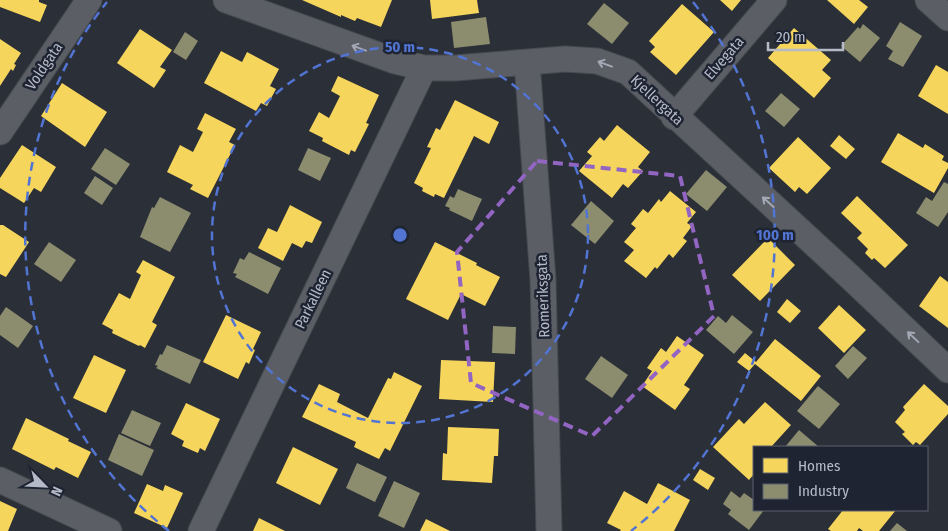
<svg xmlns="http://www.w3.org/2000/svg" width="948" height="531" font-family="'Fira Sans Condensed',sans-serif">
<style>
.homes{fill:#f6d55c}
.industry{fill:#8c8c6e}
.lines{fill:none;stroke-linecap:round;stroke-linejoin:round}
.street-casing{stroke:#464a50;stroke-width:27}
.street{stroke:#5b5e65;stroke-width:25}
.oneway{stroke:#a3a8b4}
.marked{fill:none;stroke:#9265c3;stroke-width:4;stroke-dasharray:10 6;stroke-linejoin:round}
.ring{fill:none;stroke:#5274d2;stroke-width:2.5;stroke-dasharray:9 6}
.labels{text-anchor:middle;dominant-baseline:central;stroke-width:5;stroke-linejoin:round;paint-order:stroke}
.street-label{font-size:15px;fill:#b5bac8;stroke:#1e2432}
.centre{fill:#5274d2;stroke:#1e2432;stroke-width:2.5}
.ring-label{font-size:15px;text-anchor:middle;font-weight:bold;fill:#5274d2;stroke:#1e2432;stroke-width:5;stroke-linejoin:round;paint-order:stroke}
</style>
<rect width="100%" height="100%" fill="#2b2f37"/>
<path class="homes" d="M0,0H39V2L47,5L40,22L0,7Z
M302,0H392L381,27L357,18L355,21L341,15V17Z
M430,0H477L479,13L432,19Z
M720,0H741L732,11Z
M827,0H859L868,7L854,24Z
M682,4L714,32L676,75L650,52L655,47L649,41Z
M794,28L831,60L822,70L831,78L814,98L768,58Z
M140,29L172,50L160,67L166,70L154,88L117,63Z
M0,39L21,53L14,64L16,65L13,71L11,69L0,86Z
M221,51L242,62L247,52L279,69L270,86L276,89L267,106L261,103L256,111L204,83Z
M936,65L948,72V114L918,96Z
M338,76L379,95L366,123L369,124L355,152L351,150L349,155L322,141L323,138L309,131L319,112L329,118L340,96L331,91Z
M62,83L107,112L85,147L41,116Z
M455,100L499,122L489,144L474,136L444,198L435,194L434,197L422,191L423,188L414,183L431,148L427,147L436,128L440,130Z
M205,113L236,129L229,142L235,145L208,198L190,189L193,185L167,172L180,145L193,152L203,132L197,129Z
M617,125L650,152L638,167L643,171L628,188L623,184L612,198L579,171L592,156L587,152L600,137L604,141Z
M898,133L923,148L925,144L944,156L942,160L948,163V168L934,193L881,162Z
M839,135L855,149L846,159L830,146Z
M798,137L831,168L807,194L799,187L795,192L769,168Z
M22,145L56,167L41,192L34,188L24,203L0,188V178Z
M670,191L696,212L687,223L692,226L683,238L687,241L673,258L669,254L657,269L655,267L646,278L624,261L634,250L624,242L636,228L631,224L643,209L648,213L659,199L661,202Z
M857,196L908,245L885,268L874,258L872,260L865,253L868,249L857,238L862,233L841,213Z
M290,205L322,222L312,243L306,241L302,248L292,243L283,261L258,248L268,228L277,232Z
M0,225H3L29,242L6,277L0,274Z
M768,238L795,265L760,301L732,275Z
M435,242L477,263L476,265L500,277L485,306L461,294L448,320L406,299Z
M143,260L175,277L152,322L157,325L145,348L140,345L139,346L112,333L113,330L102,324L119,293L130,299L141,275L136,272Z
M940,276L948,282V328L919,306Z
M787,299L801,311L790,323L777,312Z
M839,305L866,330L844,353L818,328Z
M226,315L261,332L253,349L255,350L249,364L246,362L238,379L203,362Z
M677,336L704,355L684,385L690,389L675,410L642,386L652,371L647,368L661,348L666,352Z
M775,339L821,376L801,401L755,364L749,371L737,362L745,353L756,362Z
M94,355L126,370L106,413L73,398Z
M441,360L495,362L493,402L439,399Z
M394,372L422,386L390,451L385,448L379,459L354,447L356,442L302,417L319,384L340,394L337,402L368,418L388,378L391,379Z
M924,384L948,406V414L920,445L916,442L913,445L902,434L905,432L895,422L905,410L903,407Z
M765,402L791,425L771,447H754V474L749,480L713,447L739,419L744,424Z
M186,403L220,419L205,451L200,448L198,453L182,446L184,441L171,434Z
M26,418L69,439L68,441L91,452L78,478L56,467L54,470L12,449Z
M448,427L499,429L498,456H494L492,483L442,480L443,453L447,454Z
M293,447L338,469L320,505L276,483Z
M700,469L715,478L708,490L693,480Z
M658,483L690,500L674,531H620L621,530L607,523L624,491L647,504Z
M147,484L163,491L165,485L183,493L167,528L134,513Z
M0,501L17,509L8,531H0Z
M843,510H896L879,531H863L859,528L857,531H831L828,529Z
M259,518L285,531H253Z
M426,519L450,531H420Z"/>
<path class="industry" d="M604,3L629,23L612,44L587,24Z
M486,17L490,44L454,48L451,22Z
M900,22L922,36L903,67L888,59L893,51L886,46Z
M863,24L880,38L860,62L841,46L858,27L860,29Z
M185,32L198,41L186,60L173,52Z
M781,93L800,109L784,127L765,111Z
M105,148L130,164L116,185L91,169Z
M308,148L331,158L320,181L298,170Z
M706,170L727,187L707,211L686,194Z
M95,176L113,188L102,205L84,193Z
M944,182L948,184V212L938,227L916,213L926,197L932,201Z
M458,189L482,199L472,221L449,210L450,208L445,206L450,196L454,198Z
M160,197L191,213L170,252L140,237L152,207L154,208Z
M591,201L614,221L595,244L571,225Z
M49,242L76,260L61,282L34,264Z
M249,252L281,268L268,294L235,277L237,274L233,273L240,258L244,260Z
M6,307L33,326L18,348L0,335V316Z
M732,315L753,332L734,354L706,330L718,316L726,323Z
M493,326L516,327L515,354L492,353Z
M167,345L201,360L190,384L156,368L158,366L155,365L160,354L162,355Z
M853,346L867,358L848,379L835,366Z
M601,356L628,375L612,398L585,379Z
M818,386L840,404L819,429L797,411Z
M132,410L161,423L150,446L121,433Z
M799,430L819,447H785Z
M119,434L154,450L142,476L108,460Z
M357,463L387,477L375,502L346,488Z
M394,481L420,493L404,528L378,516Z
M731,491L740,498L744,493L754,500V510H764L749,530L728,514L731,510L723,504Z
M897,523L907,531H890Z"/>
<g class="lines">
<defs>
<path id="street" d="M226,0L395,61L424,68H455L565,59L597,61L628,72L848,275L948,370
M928,0L948,18
M527,62L543,280L549,531
M674,117L774,0
M0,132L89,0
M0,480L109,531
M201,531L424,68"/>
</defs>
<use href="#street" class="street-casing"/>
<use href="#street" class="street"/>
</g>
<defs><path id="oneway-shaft" d="M-6 0H5M1.5-3L5.5 0L1.5 3" fill="none" stroke-width="1.6" stroke-linecap="round" stroke-linejoin="round" transform="scale(1.25)"/></defs>
<g class="oneway">
<use href="#oneway-shaft" transform="translate(359 48) rotate(-160)"/>
<use href="#oneway-shaft" transform="translate(605 64) rotate(-160)"/>
<use href="#oneway-shaft" transform="translate(768 202) rotate(-138)"/>
<use href="#oneway-shaft" transform="translate(913 337) rotate(-137)"/>
</g>
<path class="marked" d="M537,161L680,176L714,316L592,436L471,383L457,252Z"/>
<g class="ring">
<circle cx="400" cy="235" r="188"/>
<path d="M169 531A375 375 0 0 1 107 2M693 2A375 375 0 0 1 631 531"/>
</g>
<g class="labels">
<g class="street-label">
<text transform="translate(724 58) rotate(-49)">Elvegata</text>
<text transform="translate(44 66) rotate(-56)">Voldgata</text>
<text transform="translate(657 100) rotate(43)">Kjellergata</text>
<text transform="translate(543 296) rotate(-92)">Romeriksgata</text>
<text transform="translate(313 299) rotate(-64)">Parkalleen</text>
</g>
</g>
<circle cx="400" cy="235" r="8" class="centre"/>
<g class="ring-label">
<text x="400" y="52">50 m</text>
<text x="775" y="240">100 m</text>
</g>
<rect x="753" y="446" width="175" height="65" fill="#1e2432" stroke="#5a606e"/>
<rect x="763" y="458" width="25" height="15" fill="#f6d55c" stroke="#5a606e"/>
<text x="798" y="471" font-size="15" fill="#b5bac8">Homes</text>
<rect x="763" y="484" width="25" height="15" fill="#8c8c6e" stroke="#5a606e"/>
<text x="798" y="496" font-size="15" fill="#b5bac8">Industry</text>
<g transform="translate(45 486) rotate(114)" stroke="#1e2432" stroke-width="4" paint-order="stroke">
<path d="M0-4L9 19L0 12L-9 19Z" fill="#b5bac8"/>
<text y="-8" font-size="14" font-weight="bold" text-anchor="middle" fill="#b5bac8">N</text>
</g>
<path d="M768 42v8h75v-8" fill="none" stroke="#b5bac8" stroke-width="2.5"/>
<text x="776" y="42" font-size="15" fill="#b5bac8" stroke="#1e2432" stroke-width="4" paint-order="stroke">20 m</text>
</svg>
